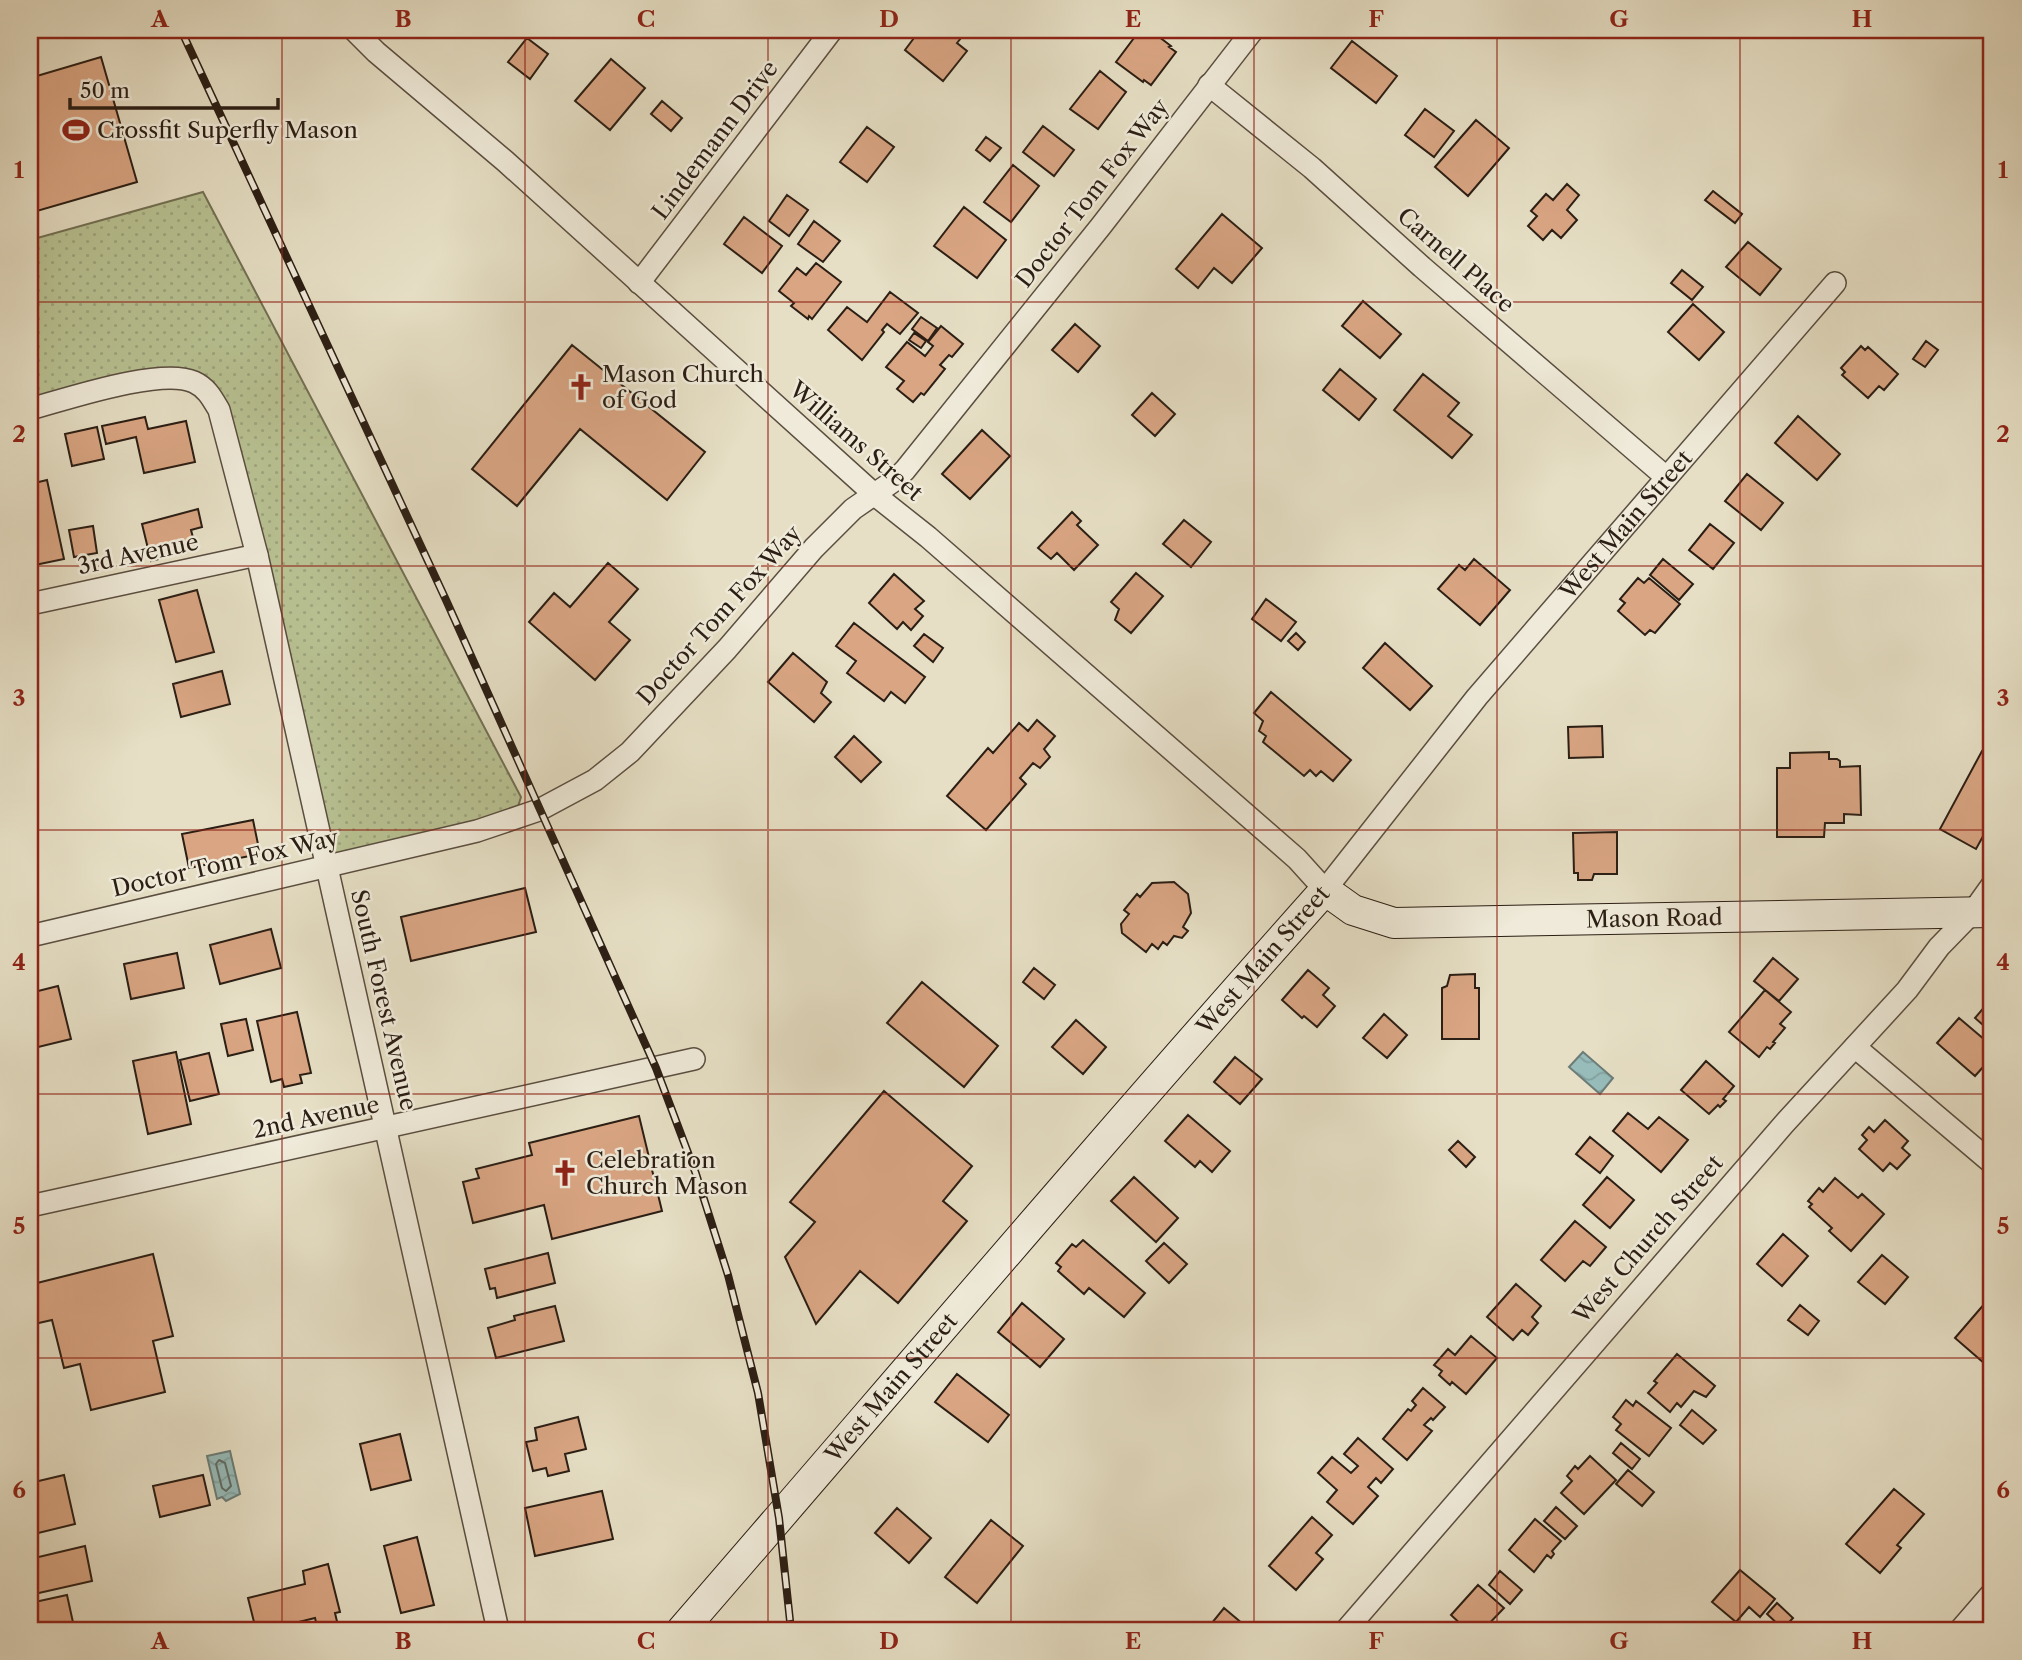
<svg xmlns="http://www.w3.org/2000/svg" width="2022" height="1660" font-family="'Libre Caslon Text',serif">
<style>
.grass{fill:url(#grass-dots);stroke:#727053;stroke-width:2}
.water{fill:url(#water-waves);stroke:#6c7d78;stroke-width:2}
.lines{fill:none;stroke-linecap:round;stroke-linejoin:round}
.shore{stroke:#616d67;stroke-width:2}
.building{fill:#d9a583;stroke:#2b1e14;stroke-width:2}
.street-casing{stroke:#5a4e40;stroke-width:24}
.secondary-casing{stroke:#2b1e14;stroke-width:32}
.street{stroke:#efead9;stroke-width:21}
.secondary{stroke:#efead9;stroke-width:30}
.rail-casing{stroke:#2b1e14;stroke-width:8}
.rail{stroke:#efead9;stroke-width:5;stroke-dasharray:16;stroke-linecap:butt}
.grid{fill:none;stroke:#8f2418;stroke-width:2;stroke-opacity:0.55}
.labels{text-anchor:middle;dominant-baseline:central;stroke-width:5;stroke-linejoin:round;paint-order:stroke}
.poi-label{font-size:23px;fill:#2b1e14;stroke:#efead9;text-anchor:start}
.street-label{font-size:23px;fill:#2b1e14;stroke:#efead9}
.neatline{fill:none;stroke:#8f2418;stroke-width:2.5}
.grid-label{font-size:23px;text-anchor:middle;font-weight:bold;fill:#8f2418}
</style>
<defs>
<pattern id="grass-dots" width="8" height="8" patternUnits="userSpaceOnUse" patternTransform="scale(1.75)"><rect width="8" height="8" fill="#b8c192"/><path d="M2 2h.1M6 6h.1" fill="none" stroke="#9ea57d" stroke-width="1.8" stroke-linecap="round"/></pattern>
<pattern id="water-waves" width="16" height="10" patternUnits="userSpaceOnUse" patternTransform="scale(1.75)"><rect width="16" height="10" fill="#97bcba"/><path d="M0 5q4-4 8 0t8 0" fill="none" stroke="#82a19f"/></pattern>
</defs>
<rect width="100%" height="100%" fill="#e6dfc5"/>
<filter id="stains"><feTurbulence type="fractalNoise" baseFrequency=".00286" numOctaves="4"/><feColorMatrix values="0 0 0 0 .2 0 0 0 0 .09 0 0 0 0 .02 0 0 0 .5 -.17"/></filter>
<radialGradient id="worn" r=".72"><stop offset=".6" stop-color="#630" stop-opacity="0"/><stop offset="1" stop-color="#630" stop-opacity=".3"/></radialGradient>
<path class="grass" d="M203,192L521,797L514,819L327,866L219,410L192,381L30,409V240Z"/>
<path class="water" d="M1583,1052L1613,1078L1600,1094L1569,1067Z
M230,1451L240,1494L226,1501L222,1497L217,1499L207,1456Z"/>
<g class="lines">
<path class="shore" d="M219,1460L225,1463L231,1486L226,1491L222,1488L216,1464Z"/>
</g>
<path class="building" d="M920,30H950L961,38L957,43L967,51L943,81L905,50Z
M1140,30H1150L1171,46L1169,47L1176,52L1151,85L1144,80L1143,82L1116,62Z
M527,38L548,54L530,79L508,62Z
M1352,41L1397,76L1376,103L1331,68Z
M101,57L137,182L30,213V78Z
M611,59L645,88L610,130L575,101Z
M1100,71L1126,92L1098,129L1070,109Z
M662,101L682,118L671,131L651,114Z
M1425,109L1454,131L1434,157L1405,135Z
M1476,120L1509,148L1468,196L1435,167Z
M1043,126L1074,150L1054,176L1023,152Z
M867,127L894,147L867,182L840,162Z
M986,137L1001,148L990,161L976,150Z
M1013,165L1039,186L1011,222L984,202Z
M1567,184L1579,195L1567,210L1577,220L1561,238L1552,230L1543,240L1528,226L1537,216L1531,211L1546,194L1553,200Z
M1713,191L1742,214L1735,223L1705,200Z
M787,195L808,210L789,236L769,221Z
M964,207L1006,240L977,278L934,246Z
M1222,214L1262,248L1232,283L1214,268L1198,288L1176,269Z
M744,217L782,246L762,273L724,244Z
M814,221L840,241L823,262L798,244Z
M1748,242L1781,269L1760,295L1726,267Z
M816,263L841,282L812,319L809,316L808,319L791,306L794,303L779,291L797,268L806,275Z
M1682,270L1703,287L1692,300L1671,283Z
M890,292L918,313L900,334L887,324L882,330L884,332L862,360L828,330L847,307L867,322Z
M1363,301L1401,334L1380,358L1342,326Z
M1693,304L1724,332L1699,360L1668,332Z
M921,317L937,328L928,341L912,329Z
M1075,324L1100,346L1078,372L1052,350Z
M941,326L963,344L952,357L949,355L940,365L945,369L924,395L921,393L913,402L897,389L904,381L886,367L907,342L925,356L933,346L928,342Z
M914,333L926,341L921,348L909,340Z
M1926,341L1938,350L1925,367L1913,359Z
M572,345L705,452L667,500L580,429L517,506L472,469Z
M1861,346L1865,350L1868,347L1898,374L1884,390L1879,386L1868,398L1842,375L1845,372L1841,368Z
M1340,369L1376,399L1359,420L1323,390Z
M1423,374L1459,403L1448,416L1472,435L1452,458L1394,410Z
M1152,393L1175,414L1155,436L1132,415Z
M1798,416L1840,454L1817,480L1775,443Z
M145,417L148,429L186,421L195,462L144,473L136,437L106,444L102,426Z
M97,427L104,459L72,466L65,434Z
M982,430L1010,456L970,499L942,474Z
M1747,474L1783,503L1761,530L1725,501Z
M47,480L64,559L30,566V484Z
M198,509L202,527L191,530L196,549L151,561L142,524Z
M1072,512L1081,521L1077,525L1098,545L1074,570L1057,553L1051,559L1038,548Z
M1184,520L1211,542L1191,567L1163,544Z
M1710,524L1734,543L1713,569L1689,550Z
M93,526L97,553L74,557L69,530Z
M1474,559L1510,590L1480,625L1438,589L1459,565L1465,570Z
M1663,559L1693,584L1679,600L1650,575Z
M608,563L638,589L609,622L630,640L595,680L529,622L554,593L570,607Z
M1136,573L1163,596L1131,633L1115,620L1119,609L1111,602Z
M894,574L924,601L915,609L923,616L911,630L903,622L897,629L869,603Z
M1638,578L1644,583L1649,578L1680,604L1655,633L1650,630L1645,635L1618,611L1625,603L1620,599Z
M197,590L214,652L176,662L159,600Z
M1266,599L1296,622L1281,641L1252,619Z
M854,623L925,677L905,703L891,692L884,701L847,673L856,661L836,646Z
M1296,633L1305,642L1298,650L1288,641Z
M924,634L943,648L933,662L914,646Z
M1385,643L1432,686L1410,710L1363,668Z
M793,653L827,682L821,693L831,702L814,722L768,682Z
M222,671L230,704L181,717L173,684Z
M1271,692L1351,760L1333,781L1321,771L1316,776L1310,770L1304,776L1263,742L1266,736L1259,731L1263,721L1254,713Z
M1037,720L1055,736L1044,749L1050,757L1040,768L1033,763L1020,778L1026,784L986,830L947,796L988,748L993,753L1019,723L1028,731Z
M1602,726L1603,757L1569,758L1568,727Z
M854,736L881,762L861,782L835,757Z
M1982,751L1992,756V820L1976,849L1940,829Z
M1829,752V759H1837L1840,761V767L1860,766L1861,815L1844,814V823H1825L1824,837H1777V768H1790V753Z
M253,820L260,854L189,868L182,834Z
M1617,832V874H1594L1592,880H1578V873H1574L1573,833Z
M1174,882L1188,894L1191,913L1183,927L1188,931L1182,938L1174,936L1167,945L1163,942L1158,949L1152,944L1146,952L1122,933L1121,924L1129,914L1124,910L1137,894L1140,897L1152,883Z
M525,888L536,932L411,961L401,917Z
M271,929L281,968L220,984L210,945Z
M177,953L184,988L131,999L124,964Z
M1773,958L1798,979L1779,1001L1754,981Z
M1034,968L1055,985L1044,999L1023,982Z
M1308,970L1329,988L1323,995L1335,1006L1317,1027L1304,1016L1302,1018L1282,1000Z
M1475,974V988H1479V1039H1442V988L1447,986L1450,975Z
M922,982L998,1046L964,1087L887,1023Z
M58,986L71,1039L30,1049V993Z
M1765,990L1791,1012L1780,1024L1785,1028L1773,1042L1775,1043L1770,1049L1767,1047L1759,1057L1729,1032Z
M1992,998V1033L1975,1018Z
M297,1012L311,1073L300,1075L302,1083L284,1087L282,1079L271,1082L257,1021Z
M1384,1014L1407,1035L1387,1058L1363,1038Z
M1959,1018L1992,1046V1057L1975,1076L1937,1043Z
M246,1019L253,1050L228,1056L221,1024Z
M1076,1020L1106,1047L1083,1074L1052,1047Z
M176,1052L191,1124L148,1134L133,1061Z
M209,1053L219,1094L190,1101L180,1060Z
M1235,1057L1262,1079L1240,1104L1214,1082Z
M1706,1061L1734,1086L1723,1099L1726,1101L1720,1107L1718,1105L1709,1114L1681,1090Z
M884,1091L972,1166L943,1201L967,1221L898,1303L860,1271L816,1324L785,1257L815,1222L790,1202Z
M1628,1113L1648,1129L1659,1117L1688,1140L1661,1172L1613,1131Z
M1188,1115L1230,1151L1212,1172L1200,1161L1195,1167L1165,1141Z
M639,1116L662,1211L552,1239L544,1205L473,1223L463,1182L479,1178L476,1169L532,1155L529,1143Z
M1885,1120L1908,1141L1902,1148L1910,1155L1897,1169L1890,1163L1883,1171L1859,1149L1867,1140L1862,1135L1869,1127L1874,1132Z
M1590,1137L1613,1156L1600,1173L1576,1154Z
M1458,1141L1475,1157L1466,1167L1449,1150Z
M1134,1177L1178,1218L1156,1242L1111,1201Z
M1607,1177L1634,1200L1610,1228L1583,1205Z
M1835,1178L1858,1198L1862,1194L1884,1214L1851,1251L1829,1231L1832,1228L1809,1207L1812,1204L1808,1201L1819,1188L1823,1192Z
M1575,1221L1606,1247L1590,1266L1583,1261L1565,1281L1541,1260Z
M1783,1234L1808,1256L1782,1286L1757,1264Z
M1083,1240L1145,1293L1124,1317L1089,1288L1084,1294L1058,1271L1061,1267L1056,1263L1072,1244L1076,1247Z
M1164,1243L1187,1264L1169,1283L1146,1261Z
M548,1253L555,1283L497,1298L495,1288L490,1289L485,1269Z
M153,1254L173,1336L153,1341L165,1392L91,1410L80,1364L64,1368L52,1320L30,1325V1255L37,1283Z
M1882,1255L1908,1277L1885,1304L1858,1282Z
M1516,1284L1541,1306L1532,1317L1538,1323L1528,1335L1522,1330L1513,1340L1487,1317Z
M1992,1295V1370L1955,1338Z
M1022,1303L1064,1339L1040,1367L998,1332Z
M1800,1305L1819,1321L1808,1335L1788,1320Z
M555,1306L564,1341L496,1358L488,1328L515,1320L514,1316Z
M1471,1336L1497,1358L1466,1394L1452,1382L1450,1385L1439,1375L1442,1371L1434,1365L1448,1349L1455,1355Z
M1677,1354L1715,1386L1706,1397L1694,1391L1681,1407L1677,1403L1670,1412L1648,1393L1657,1383L1654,1381Z
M957,1374L1009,1415L988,1442L935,1402Z
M1423,1388L1445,1407L1433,1420L1431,1418L1424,1425L1432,1431L1407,1460L1383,1439L1408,1409L1411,1411L1416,1405L1412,1401Z
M1626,1400L1633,1406L1636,1401L1671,1428L1649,1456L1616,1430L1621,1424L1613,1417Z
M1692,1410L1716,1430L1703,1444L1680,1425Z
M578,1417L586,1449L565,1454L569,1471L548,1476L546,1468L533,1471L526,1442L537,1440L535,1428Z
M400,1434L411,1480L371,1490L360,1444Z
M1358,1438L1393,1469L1381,1483L1376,1478L1368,1487L1378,1496L1353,1524L1327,1502L1337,1490L1318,1473L1332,1457L1351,1473L1358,1466L1344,1454Z
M1621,1443L1640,1459L1632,1469L1613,1453Z
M1590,1456L1616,1480L1584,1514L1561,1493L1572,1481L1567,1476L1575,1466L1578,1469Z
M1628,1470L1654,1492L1642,1506L1616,1484Z
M64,1475L75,1524L30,1535V1483Z
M203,1475L210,1505L160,1517L153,1486Z
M1894,1489L1924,1514L1897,1545L1901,1548L1880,1573L1846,1544Z
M602,1491L613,1539L535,1556L525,1508Z
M1556,1507L1577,1526L1565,1539L1544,1521Z
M897,1508L931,1538L909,1563L875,1533Z
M1312,1517L1332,1535L1316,1553L1323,1559L1296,1590L1269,1566Z
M1535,1519L1561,1541L1552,1551L1554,1554L1551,1558L1547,1555L1534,1572L1509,1550Z
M991,1520L1023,1546L977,1603L945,1577Z
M417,1537L434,1605L401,1613L384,1546Z
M85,1546L92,1581L30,1595V1559Z
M328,1564L340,1612L335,1613L339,1630H318L315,1618L266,1630H256L248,1598L305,1584L303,1571Z
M1740,1570L1775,1599L1760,1617L1749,1607L1736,1622L1712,1602Z
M1500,1571L1522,1590L1510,1604L1489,1585Z
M1478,1585L1504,1608L1483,1630H1467L1451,1615Z
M67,1595L74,1627L78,1630H30V1603Z
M1777,1603L1793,1618L1783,1629L1767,1614Z
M1224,1608L1250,1630L1207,1629Z"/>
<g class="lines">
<defs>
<g id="street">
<path id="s1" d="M354,30L376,52L505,161L875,495L928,537L1297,859L1325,890L1477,697L1835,283"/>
<path d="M1209,85L1312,168L1422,267L1666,477"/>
<path d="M639,283L832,30"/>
<path d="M30,409C67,399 161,367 194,382C207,388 212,398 219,410L257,555L498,1630"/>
<path d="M30,604L257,555"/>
<path d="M30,936L477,831L539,810L595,780L630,752L727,649L814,548L853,509L895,480L905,470L1101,226L1253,30"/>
<path d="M1855,1047L1992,1163"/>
<path d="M30,1206L694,1059"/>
<path d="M1346,1630L1784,1124L1907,990L1939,947L1972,913L1992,885"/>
<path d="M1960,1630L1992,1593"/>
</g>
<g id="secondary">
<path id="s2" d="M682,1630C896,1383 1107,1134 1325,890L1353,910L1394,923L1992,912"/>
</g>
</defs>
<use href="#street" class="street-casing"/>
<use href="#secondary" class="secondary-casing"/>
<use href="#street" class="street"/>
<use href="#secondary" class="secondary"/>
<defs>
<path id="rail" d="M181,30L446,600L656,1068L696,1174L728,1275L758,1393L779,1518L791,1630"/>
</defs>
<use href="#rail" class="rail-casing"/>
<use href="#rail" class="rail"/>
</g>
<path class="grid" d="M282,30V1630M525,30V1630M768,30V1630M1011,30V1630M1254,30V1630M1497,30V1630M1740,30V1630M30,302H1992M30,566H1992M30,830H1992M30,1094H1992M30,1358H1992"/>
<defs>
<symbol id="stadium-bare" viewBox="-9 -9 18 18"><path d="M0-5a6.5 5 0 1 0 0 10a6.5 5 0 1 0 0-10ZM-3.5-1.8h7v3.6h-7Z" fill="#8f2418" stroke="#efead9" stroke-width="2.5" paint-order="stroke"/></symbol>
<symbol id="church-bare" viewBox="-9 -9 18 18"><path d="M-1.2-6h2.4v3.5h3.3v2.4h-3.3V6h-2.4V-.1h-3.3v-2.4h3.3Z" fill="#8f2418" stroke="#efead9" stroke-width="2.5" paint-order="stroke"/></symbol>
</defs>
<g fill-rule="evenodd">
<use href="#stadium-bare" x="57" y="111" width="38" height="38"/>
<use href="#church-bare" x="562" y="368" width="38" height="38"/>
<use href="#church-bare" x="546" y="1154" width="38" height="38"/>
</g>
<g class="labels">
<g class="poi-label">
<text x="97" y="130">Crossfit Superfly Mason</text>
<text x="602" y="374">Mason Church<tspan x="602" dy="26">of God</tspan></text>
<text x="586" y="1160">Celebration<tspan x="586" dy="26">Church Mason</tspan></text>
</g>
<g class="street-label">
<text transform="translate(715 140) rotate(-53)">Lindemann Drive</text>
<text transform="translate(1092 193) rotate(-52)">Doctor Tom Fox Way</text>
<text transform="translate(1456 260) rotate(41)">Carnell Place</text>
<text transform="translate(856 441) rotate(41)">Williams Street</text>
<text stroke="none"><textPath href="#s1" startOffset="1771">West Main Street</textPath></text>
<text transform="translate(138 554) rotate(-12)">3rd Avenue</text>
<text transform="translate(719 615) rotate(-48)">Doctor Tom Fox Way</text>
<text transform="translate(225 863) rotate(-13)">Doctor Tom Fox Way</text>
<text stroke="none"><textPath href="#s2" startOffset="1318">Mason Road</textPath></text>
<text transform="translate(1263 960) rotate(-49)">West Main Street</text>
<text transform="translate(384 1000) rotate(77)">South Forest Avenue</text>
<text transform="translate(316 1117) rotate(-12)">2nd Avenue</text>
<text transform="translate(1648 1239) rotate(-49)">West Church Street</text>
<text stroke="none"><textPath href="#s2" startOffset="320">West Main Street</textPath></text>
</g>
</g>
<rect width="2022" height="1660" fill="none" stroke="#e6dfc5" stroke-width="77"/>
<path d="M70 98v10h208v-10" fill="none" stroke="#2b1e14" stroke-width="3.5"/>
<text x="80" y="98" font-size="21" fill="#2b1e14" stroke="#efead9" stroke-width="5" paint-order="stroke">50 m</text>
<rect x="38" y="38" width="1945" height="1584" class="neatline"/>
<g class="grid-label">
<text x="160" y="27">A</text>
<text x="403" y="27">B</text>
<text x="646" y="27">C</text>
<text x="889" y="27">D</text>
<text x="1133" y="27">E</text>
<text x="1376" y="27">F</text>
<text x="1619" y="27">G</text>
<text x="1862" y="27">H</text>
<text x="19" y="178">1</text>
<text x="2003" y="178">1</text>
<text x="19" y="442">2</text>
<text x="2003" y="442">2</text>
<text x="19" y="706">3</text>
<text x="2003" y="706">3</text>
<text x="19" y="970">4</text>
<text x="2003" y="970">4</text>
<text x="19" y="1234">5</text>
<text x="2003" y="1234">5</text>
<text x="19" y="1498">6</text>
<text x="2003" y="1498">6</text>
<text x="160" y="1649">A</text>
<text x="403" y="1649">B</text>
<text x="646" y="1649">C</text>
<text x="889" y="1649">D</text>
<text x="1133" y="1649">E</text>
<text x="1376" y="1649">F</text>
<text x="1619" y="1649">G</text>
<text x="1862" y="1649">H</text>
</g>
<rect width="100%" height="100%" filter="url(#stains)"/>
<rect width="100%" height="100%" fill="url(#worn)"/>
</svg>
